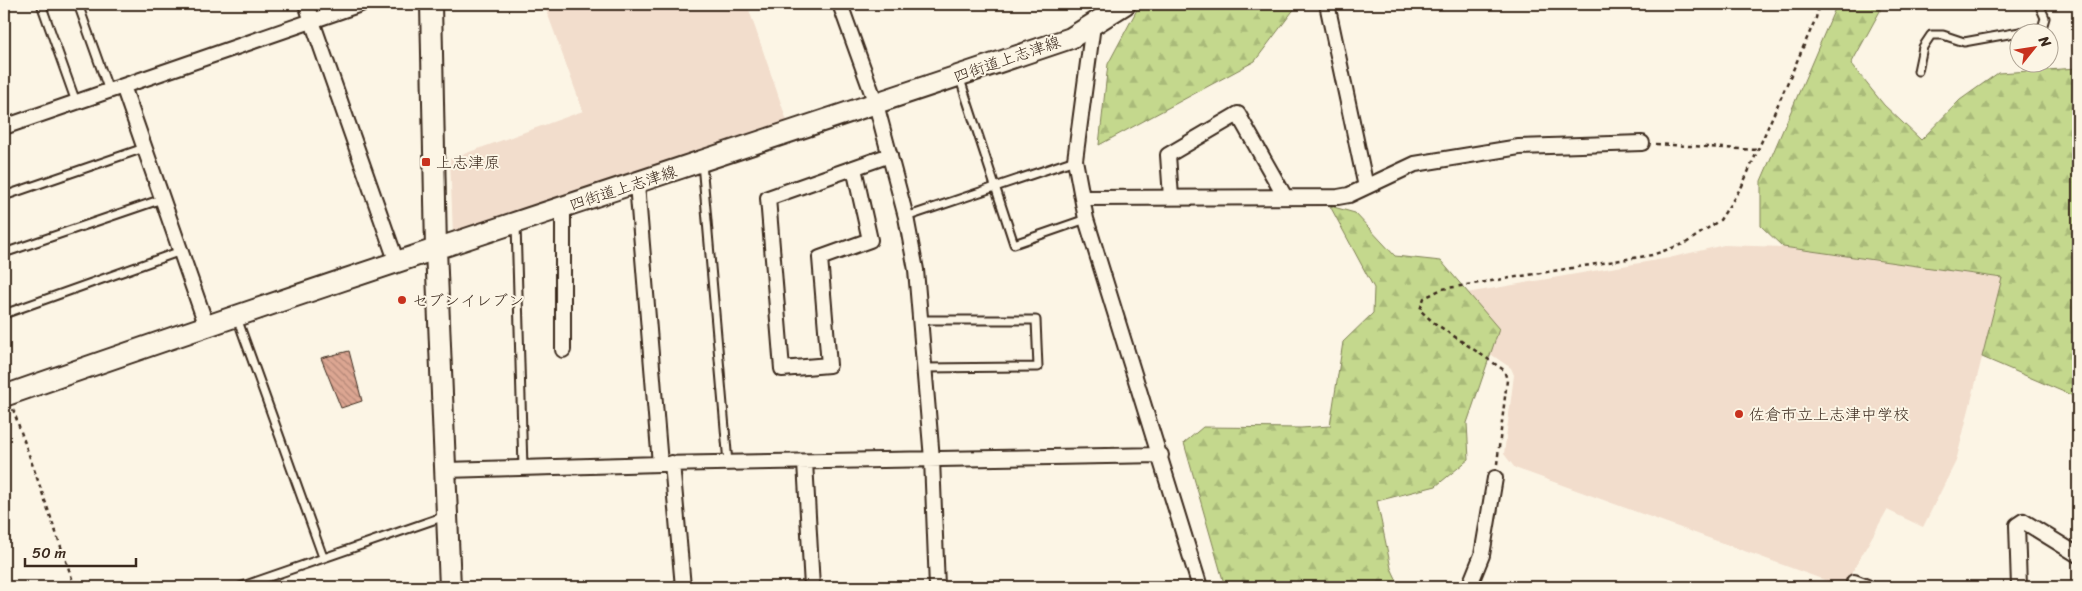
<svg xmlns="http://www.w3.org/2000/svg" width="2082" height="591" font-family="Sriracha,'Klee One',sans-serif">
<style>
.built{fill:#f2ddcc}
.forest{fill:url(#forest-firs);stroke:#808156}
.building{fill:url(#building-back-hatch);stroke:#3b2a1e}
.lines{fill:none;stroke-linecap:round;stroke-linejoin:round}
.lane-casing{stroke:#3b2a1e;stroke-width:11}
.street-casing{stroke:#3b2a1e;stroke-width:18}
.secondary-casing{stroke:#3b2a1e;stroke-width:24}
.path{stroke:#3b2a1e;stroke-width:2.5;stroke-dasharray:4 4;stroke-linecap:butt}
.lane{stroke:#fcf5e5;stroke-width:7}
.street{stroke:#fcf5e5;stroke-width:14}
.secondary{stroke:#fcf5e5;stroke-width:20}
.poi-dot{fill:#c8321e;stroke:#fcf5e5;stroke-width:2}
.labels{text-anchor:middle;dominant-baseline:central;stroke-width:4;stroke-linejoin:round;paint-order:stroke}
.street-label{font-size:16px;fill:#3b2a1e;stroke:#fcf5e5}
.poi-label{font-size:16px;fill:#3b2a1e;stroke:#fcf5e5;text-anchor:start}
</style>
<defs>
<pattern id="forest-firs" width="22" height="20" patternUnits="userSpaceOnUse" patternTransform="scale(1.25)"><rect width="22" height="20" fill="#c4d88d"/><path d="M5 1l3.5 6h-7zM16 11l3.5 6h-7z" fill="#a9ba79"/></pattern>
<pattern id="building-back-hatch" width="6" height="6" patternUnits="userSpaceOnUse" patternTransform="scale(1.25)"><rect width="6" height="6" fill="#dca692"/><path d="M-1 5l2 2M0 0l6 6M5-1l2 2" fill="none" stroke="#b48777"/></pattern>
</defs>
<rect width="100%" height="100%" fill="#fcf5e5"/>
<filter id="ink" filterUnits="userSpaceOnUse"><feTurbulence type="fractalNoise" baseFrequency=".02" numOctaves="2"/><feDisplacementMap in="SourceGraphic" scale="10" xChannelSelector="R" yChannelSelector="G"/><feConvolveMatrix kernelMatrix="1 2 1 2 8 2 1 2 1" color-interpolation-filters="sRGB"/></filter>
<g filter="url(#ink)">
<path class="built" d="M544,4H747L788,124L453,235L450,159L583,111Z
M1724,245L1783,247L2002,278L1956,461L1923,527L1887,510L1844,587L1515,468L1504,454L1514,375L1511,368L1439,319L1449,296L1669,258Z"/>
<path class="forest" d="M1140,4H1298L1255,61L1099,145L1108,64Z
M1837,4H1879L1880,11L1851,64L1884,105L1921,140L1960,100L1998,73L2078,68V398L1982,357L2002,278L1783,247L1761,226V181Z
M1330,206L1355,213L1395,256L1441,261L1499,329L1467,423L1469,459L1436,486L1377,501L1391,568L1400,587H1225L1184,443L1203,427L1301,428L1330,426L1343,342L1373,313L1374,288Z"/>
<path class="building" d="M349,351L362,401L341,408L321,358Z"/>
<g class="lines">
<defs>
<path id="lane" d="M41,4L76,102
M78,4L109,91
M1918,71L1923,47L1931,35H1943L1964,42L2042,28L2045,18L2039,4
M959,76L1014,244L1086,219
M702,163L728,463
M4,196L144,148
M906,217L1075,160
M516,224L523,468
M4,253L162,199
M4,314L181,251
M237,318L323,557
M920,320H1036L1038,367L924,368
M240,587L445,516"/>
<path id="street" d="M306,4L397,263
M840,4L876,104L906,217L916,270L932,459L937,587
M1327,4L1366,187
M1093,25L1075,160L1086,219L1200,587
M123,86L207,327
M4,127L361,4
M854,168L870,240L820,258L829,365L782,369L768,198L890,155
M637,184L660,464
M1171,197L1168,155L1238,114L1285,197
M1082,198L1338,197L1349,195L1415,164L1519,147L1642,143
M563,350V207
M805,462L812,587
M672,463L683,587
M446,470L660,464L1161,455
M1854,582L1867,587
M1469,587L1482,555L1495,478
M2019,587L2017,525L2023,521L2078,555"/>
<path id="secondary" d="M431,4L436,249L450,587
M4,396C358,272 715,158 1071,38L1125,4"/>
</defs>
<use href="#lane" class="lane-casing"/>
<use href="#street" class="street-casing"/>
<use href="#secondary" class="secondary-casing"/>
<path class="path" d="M1656,144L1758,150
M13,409L75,587
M1497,464L1507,380L1504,370L1433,322L1420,310L1424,298L1442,289L1652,255L1686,243L1720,220L1742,186L1816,18L1819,4"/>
<use href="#lane" class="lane"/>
<use href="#street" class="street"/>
<use href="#secondary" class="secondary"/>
</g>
</g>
<g class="poi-dot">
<rect x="421" y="157" width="10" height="10" rx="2.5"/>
<circle cx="402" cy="300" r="5"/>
<circle cx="1739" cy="414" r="5"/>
</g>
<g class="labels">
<g class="street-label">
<text transform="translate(1007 59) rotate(-19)">四街道上志津線</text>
<text transform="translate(623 188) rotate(-18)">四街道上志津線</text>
</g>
<g class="poi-label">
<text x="436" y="162">上志津原</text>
<text x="412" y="300">セブンイレブン</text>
<text x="1749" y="414">佐倉市立上志津中学校</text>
</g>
</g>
<rect width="2082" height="591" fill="none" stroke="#fcf5e5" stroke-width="20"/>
<rect x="10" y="10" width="2062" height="571" fill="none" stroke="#3b2a1e" stroke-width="2" filter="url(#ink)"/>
<g transform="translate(2034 48) rotate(60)"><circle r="24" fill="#fcf5e5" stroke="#afa495"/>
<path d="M0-4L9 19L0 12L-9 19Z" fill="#c8321e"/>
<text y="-8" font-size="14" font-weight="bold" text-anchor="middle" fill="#3b2a1e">N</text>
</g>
<path d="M25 558v8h111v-8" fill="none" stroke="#3b2a1e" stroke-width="2.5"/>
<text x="32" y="558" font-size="15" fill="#3b2a1e" stroke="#fcf5e5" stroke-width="4" paint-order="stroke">50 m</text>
</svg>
